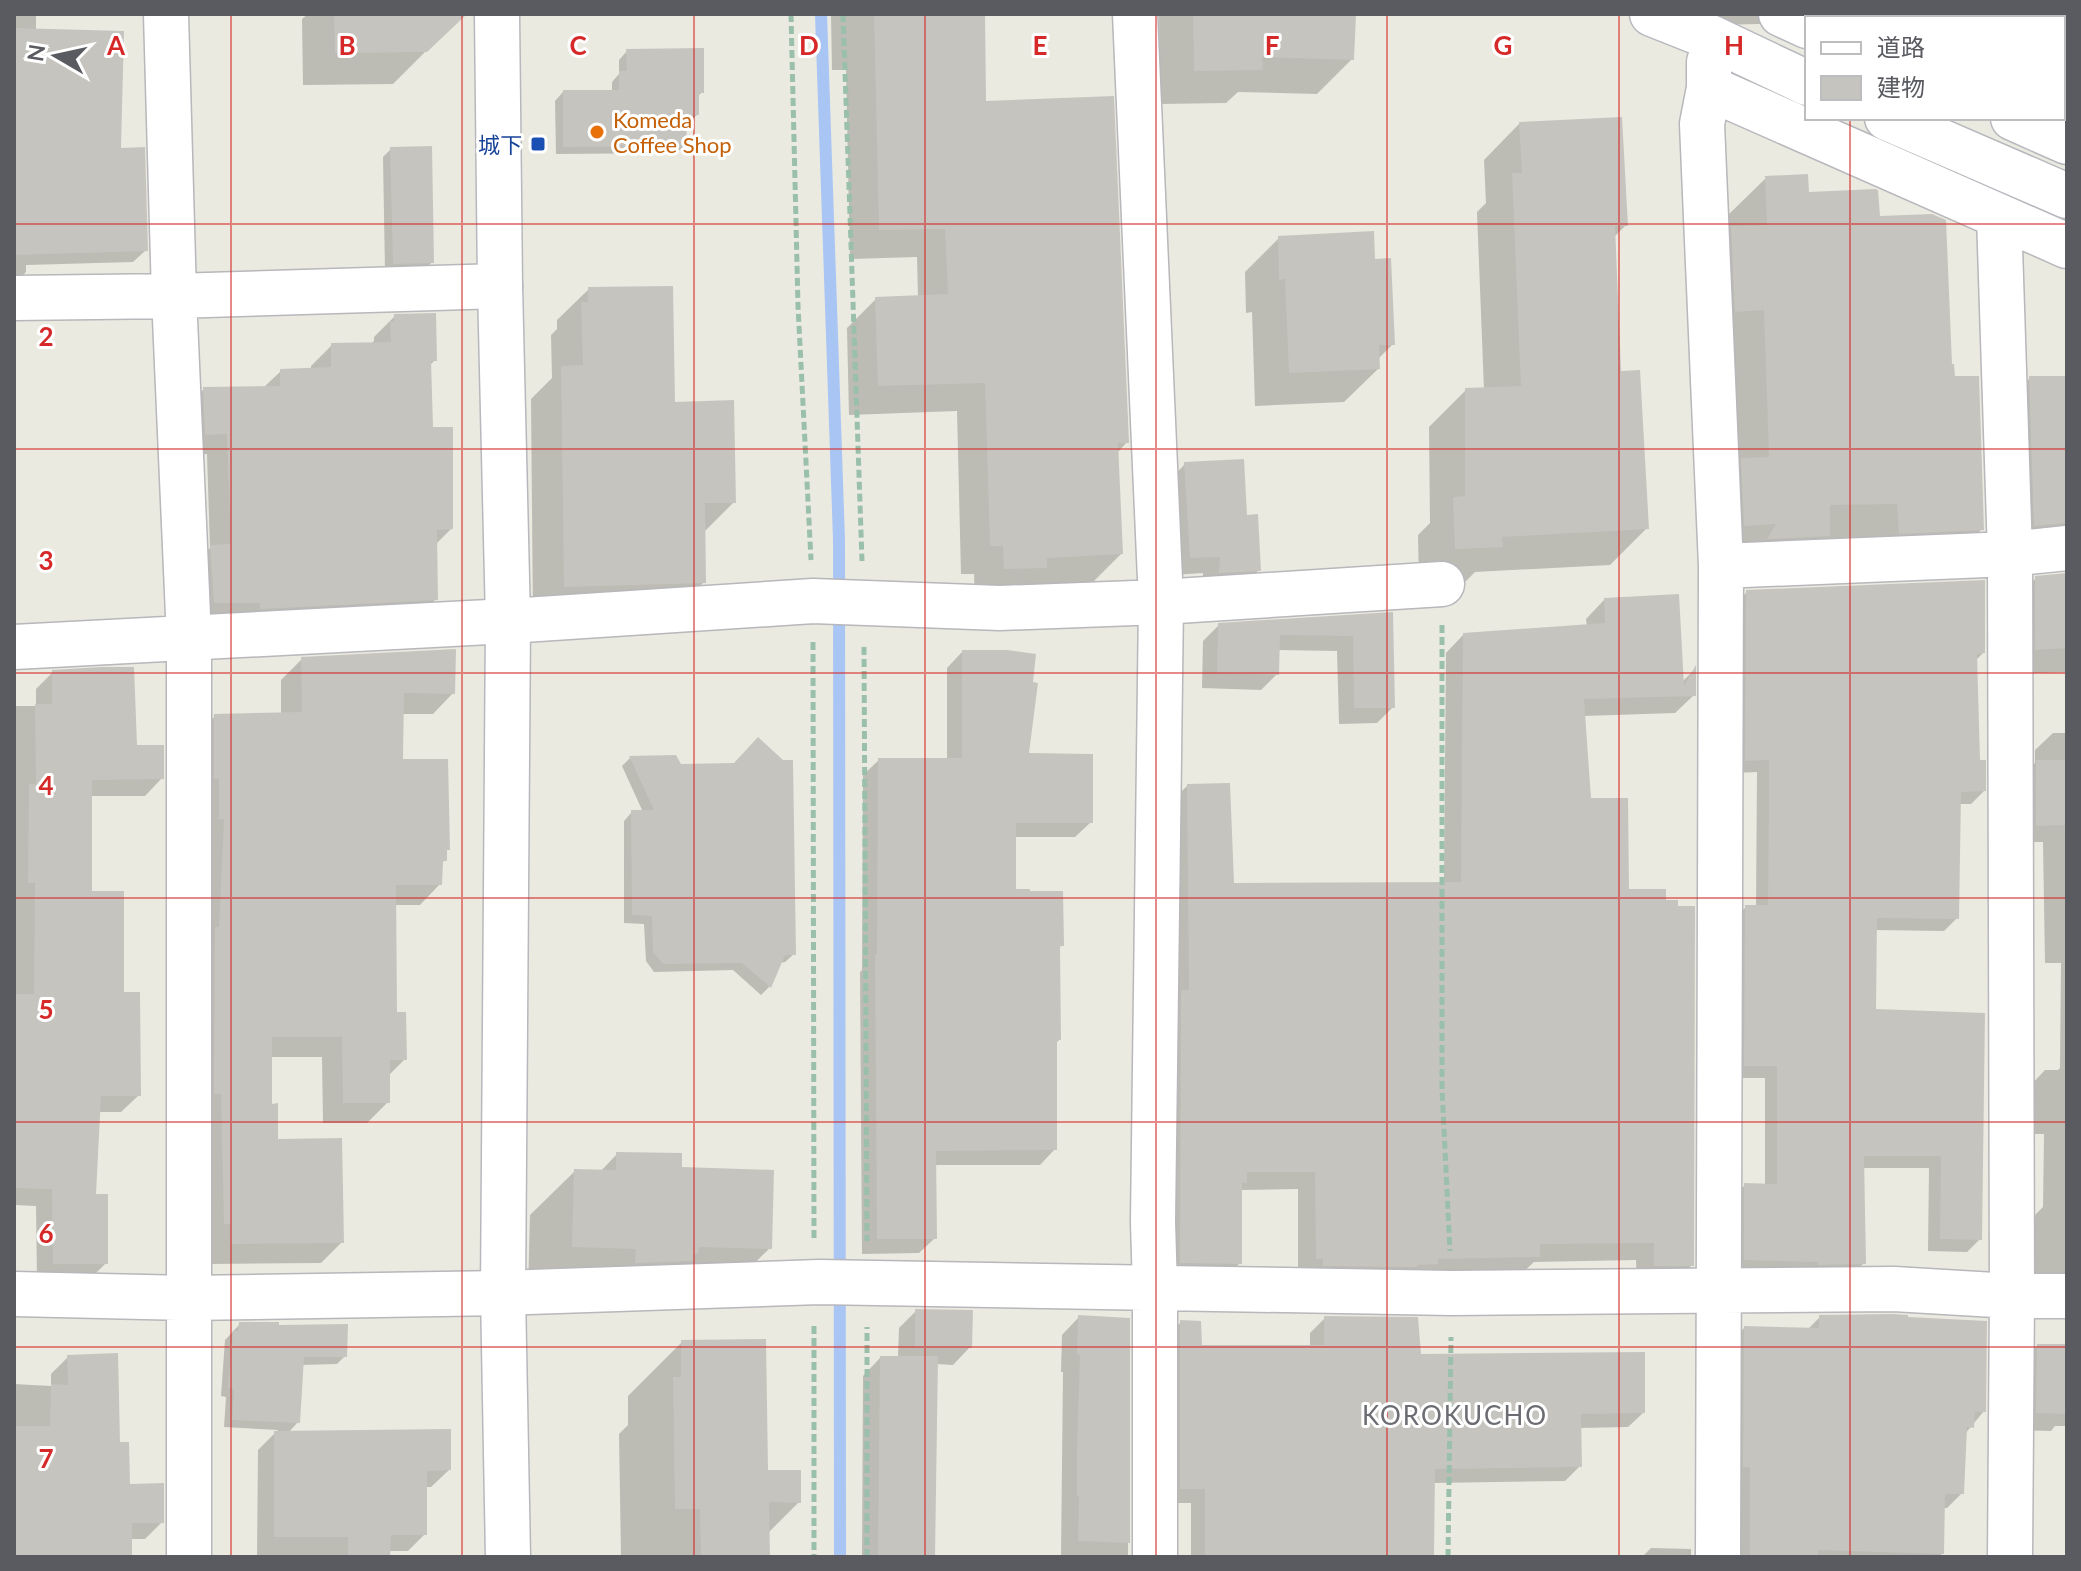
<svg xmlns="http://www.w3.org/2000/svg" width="2081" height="1571" font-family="Lato,'Noto Sans JP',sans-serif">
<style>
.shadow{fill:#0003}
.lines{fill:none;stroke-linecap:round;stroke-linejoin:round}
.stream{stroke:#a8c5f4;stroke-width:12}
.building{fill:#c6c4be}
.street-casing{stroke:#b7b7bc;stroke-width:47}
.secondary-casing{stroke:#b7b8be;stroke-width:47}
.path{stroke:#9ac0ac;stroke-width:5;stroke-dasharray:8 4;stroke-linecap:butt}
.street{stroke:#fff;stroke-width:44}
.secondary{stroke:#fff;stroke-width:44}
.grid{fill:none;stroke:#d62828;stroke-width:2;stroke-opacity:0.55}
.food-dot{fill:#e8710a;stroke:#fff;stroke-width:3}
.transit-dot{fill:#1a4fb4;stroke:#fff;stroke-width:3}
.labels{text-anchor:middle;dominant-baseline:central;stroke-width:6;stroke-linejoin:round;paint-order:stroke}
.food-label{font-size:22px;fill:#c56008;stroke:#fff;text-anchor:start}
.transit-label{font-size:22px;fill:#164399;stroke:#fff;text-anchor:end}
.quarter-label{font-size:26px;letter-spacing:2px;fill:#6b6d72;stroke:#fff}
.grid-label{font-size:26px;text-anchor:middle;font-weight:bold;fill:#d62828;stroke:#fff;stroke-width:6;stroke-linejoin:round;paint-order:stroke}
</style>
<rect width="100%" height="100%" fill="#ebeae1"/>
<path class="shadow" d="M14,14H36V31L119,150L146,250L133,262L26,265V272L14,284Z
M308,14H443V34L393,84L303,85L302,19Z
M831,14H983L984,103L1127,442L1117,453L1121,554L1092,583L975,597L974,574H961L957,411L849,415L847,328L876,299L918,297L917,257L850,259L846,70H832Z
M1159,14H1354L1352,59L1317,94L1238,92L1226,103L1160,104Z
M1714,14H1810L1800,23L1715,25Z
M1879,14H1951L1947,18H1882Z
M627,51L702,92L697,97V115L688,123H684L685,145L676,153L556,154L555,101L563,92H612V82L619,74V60Z
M1520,123L1626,225L1614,237L1620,373L1647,528L1610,565L1475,572L1464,583L1419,584L1418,535L1430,523L1429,427L1466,390H1484L1477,212L1486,203L1484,160Z
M391,149L432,262L424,271L385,272L383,157Z
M1766,178L1878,218L1950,366L1982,529L1944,567L1732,576L1727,216Z
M1279,238L1373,262L1393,344L1378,359V369L1344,402L1255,406L1252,312L1246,313L1245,272Z
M589,289L673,404L734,502L703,533L704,582L672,614L533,618L531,399L552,378L551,335L557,329V320Z
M395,316L435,360L429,366L431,429L451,529L435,545L436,599L414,620L193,623L190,568L210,548L207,454L185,455L183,410L204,389L263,388L281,371L311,370V366L332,345L370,344L374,341V337Z
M2030,378H2067V534L2017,543L2013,396Z
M1185,464L1245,517L1259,570L1241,587L1203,590V573L1173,575L1168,482Z
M2067,575V672L2033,673L2032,666L2018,667V596L2036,578Z
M1747,592L1983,653L1976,660L1978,761L1984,791L1971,804H1959L1957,918L1944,931L1875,930L1874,1011L1980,1239L1967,1252L1928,1251L1929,1168H1862L1864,1263L1851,1276L1732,1273V1198L1745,1185H1765V1078H1732L1733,920L1746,907H1756L1757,772L1733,773L1734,605Z
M1604,600L1682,682L1694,670V695L1675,713L1583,716L1589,800L1627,891L1692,1265L1674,1283L1637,1284L1636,1260L1534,1262L1520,1275L1298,1277V1189L1240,1190V1263L1222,1281H1162L1169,804L1187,786L1232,885L1444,884L1446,653L1464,634L1587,627L1586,619Z
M1391,614L1393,707L1377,723L1339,724L1337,651L1278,650L1277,674L1261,690L1202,688L1203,641L1219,625Z
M962,652L1031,684L1026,755L1091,822L1075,837H1014V891L1062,945L1058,949L1059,1040L1055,1044V1149L1040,1165H934L935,1238L919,1253L862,1254L860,972L862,970L863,775L879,760H947V668Z
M302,659L453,693L433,714H401V761L445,852V860L441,864L440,884L420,905H394L395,1014L405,1059L388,1076V1102L367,1123H323L322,1057H270V1106L276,1141L342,1242L321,1263L211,1264V1244H204L194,737L215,716L281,715V680Z
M53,672L135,747L162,778L145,796H90V893L122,994L139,1095L121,1112H98L94,1196L106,1263L89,1280L37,1281L36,1206L14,1205V706H36V689Z
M2053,733H2067V1280H2031L2030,1220L2043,1207L2044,1134H2029L2028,1088L2045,1070H2058L2060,1068L2061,963H2045L2043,842H2019V779L2035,763V750Z
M630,758L794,954L785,962L779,963L769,987L761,995L733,970L654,972L646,961L644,924L624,923V821L632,812H643L622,766Z
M617,1154L680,1169L770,1248L725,1292L528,1291L530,1215L575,1171L600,1172Z
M916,1311L970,1347L953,1365L936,1364L934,1557H862L863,1376L880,1358H898L899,1328Z
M1079,1317L1128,1320V1557H1061L1063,1372H1061L1062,1335Z
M1820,1317L1984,1411L1964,1435L1962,1493L1947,1508H1943L1941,1557H1736L1730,1343L1744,1328L1807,1330Z
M1325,1318L1419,1356L1643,1413L1628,1427L1579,1428L1580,1466L1565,1481L1433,1483L1432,1557H1191V1503H1166V1337L1181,1322L1200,1347H1310V1333Z
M240,1324L277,1327L345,1356L337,1364L301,1365L298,1422L288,1433L449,1470L431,1487H425V1534L408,1551H388V1557H257L258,1450L278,1430L224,1427L226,1397L221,1396L225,1340Z
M682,1342L766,1472L799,1502L767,1534V1557H621L619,1434L628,1425V1396Z
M2037,1346H2067V1426H2055L2051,1431L2019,1430L2020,1363Z
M68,1357L118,1444L128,1486L162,1522L145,1539H130V1557H14V1384L51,1386V1374Z
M1651,1548L1691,1549V1557H1642Z"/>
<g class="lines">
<path class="stream" d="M821,14L839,540L840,1557"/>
</g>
<path class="building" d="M334,14H467L427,52L335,53Z
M874,14H985L986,101L1114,96L1129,443H1118L1123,554L1047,558V568L1004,569L1003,546H990L985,383L878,386L875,297L948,294L945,229L879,230Z
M1193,14H1356L1354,60L1262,57L1263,70L1194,71Z
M14,28L124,31L121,148L145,147L148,251L14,255Z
M704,48V93H699V115H686L687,146L563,147V90H619V71H627L626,49Z
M1622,117L1628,226H1615L1621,371L1640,370L1649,529L1502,537L1503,547L1455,549L1453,497L1465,496V388L1521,386L1512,173H1522L1519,122Z
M432,146L434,263L393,264L390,147Z
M1808,174L1809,192L1875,189L1878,190L1880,216L1932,214L1946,220L1952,364H1954L1955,376H1979L1984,530L1899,534L1897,504L1830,505V536L1767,539L1776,524L1744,526L1741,458L1769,457L1764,310L1735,312L1731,226L1767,225L1765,176Z
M1374,231L1375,259L1391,258L1395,345H1379L1380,369L1289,373L1285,279L1279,280L1278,236Z
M673,286L675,402L734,400L736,503H705L706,583L564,587L561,366L583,365L581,302H588V287Z
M436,313L437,361H431L433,427H453V529L437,530L438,600L260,609V603H214L210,545L231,544L227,434L205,435L203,387L280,386V369L331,367V343L391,342L390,322H394V314Z
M2029,376H2067V523L2034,526Z
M1244,459L1247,515L1258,514L1261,571L1219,573L1220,557L1190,558L1184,462Z
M2067,573V648L2035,650V576Z
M1985,580V653L1977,654L1980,760H1986V791L1961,792L1959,919L1877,918L1876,1009L1985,1013L1982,1240L1940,1239L1941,1156H1864L1866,1264L1818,1265V1262L1744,1260V1183L1777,1184V1066H1744L1745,905H1768L1769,800V760L1745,761L1746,590Z
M1679,594L1684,686L1696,665V696L1584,699L1591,798H1628L1629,889H1666V900H1678V906H1695L1694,1266H1654V1243L1540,1244V1257L1438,1259V1264L1417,1265V1267L1323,1266V1259H1316L1315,1172H1247V1183H1242V1264L1180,1263L1181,990H1189L1187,784L1230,783L1234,883L1461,882L1463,633L1605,623L1604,598Z
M1393,612L1395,708H1354L1353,636L1280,635L1279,675L1217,673L1218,623Z
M456,649L455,694L404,693L403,759H448L450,850H447V861H443L442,885H396L397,1012H406L407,1060H390V1103H343L342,1037H272V1104L278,1103V1139L342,1138L344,1243L231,1244V1224H224L221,1094H214L215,927H219L224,819H219V779H214V714L302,712L301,657Z
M962,650H1007L1036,654L1033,682L1038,683L1029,753L1093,754V823H1016V889H1030V891H1063L1064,946H1060L1061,1040H1057V1150L936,1151L937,1239H877L875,954H877L878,758H962Z
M101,667H134L137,745H164V779L92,780V891H124V992H140L141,1096H101L96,1194H108V1264H53L52,1189L14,1188V994H34L35,883H28L29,784H36L35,704H52V670Z
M758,737L783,760H793L796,955H785L771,988L742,963L663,964L653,952L652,916L632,915L631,810H654L629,756L676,755L681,764L734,763Z
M2036,760H2067V825L2036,826Z
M616,1152L682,1153V1167L774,1170L772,1249L699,1247L698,1254H693V1261L635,1263L636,1249L572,1247L574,1169L616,1170Z
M915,1309L973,1310L972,1348L915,1347Z
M1893,1314L1908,1315V1317L1987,1321L1986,1412H1975L1974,1428L1967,1427L1964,1494H1945L1944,1554L1818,1550V1557H1750V1467H1743L1744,1326L1819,1328V1315Z
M1078,1315L1130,1318V1543L1078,1541L1079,1496H1077V1448L1080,1355H1077Z
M1324,1316L1418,1317L1421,1354L1645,1352V1413L1581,1414L1582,1467L1435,1469L1434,1557H1205V1489H1180V1320L1201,1321L1202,1345H1324Z
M239,1322H279V1325L348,1324L347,1357H304L300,1423L232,1420L234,1389L228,1388L233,1330L238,1331Z
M766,1339L768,1470H801V1503L769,1502L770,1557H701L700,1509H675L673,1377H681V1340Z
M2037,1344H2067V1414L2036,1413Z
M118,1353L120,1442H129L130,1484L164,1483V1523H132V1557H14V1426H50L51,1384L68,1385L67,1355Z
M880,1356H938L935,1557H878Z
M451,1429V1470L427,1471V1535H391L390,1557H348V1537H274V1431Z"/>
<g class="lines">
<defs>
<path id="street" d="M166,14L174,296L189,638V1557
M1135,14L1161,602L1153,1222L1155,1288V1557
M1873,14L1882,18
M1986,14L1987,18
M1709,62V88L2067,246
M1709,88L1702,124L1721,566L1718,1557
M2063,97L2067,99
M1999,216L2010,554L2012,1296L2010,1557
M14,298L174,296L500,286
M1721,566L2010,554L2067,548
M14,647L508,621L813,601L1000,608L1161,602L1442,584
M14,1294L188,1298L503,1293L819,1282L1452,1293L1894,1289L2012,1296H2067"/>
<path id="secondary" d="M497,14L500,286L508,621L503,1293L508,1557
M1652,14L1710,37L1807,83
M1781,14L1807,26
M1887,118L2067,196
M2013,118L2067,142"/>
</defs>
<use href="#street" class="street-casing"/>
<use href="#secondary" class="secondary-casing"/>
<path class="path" d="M791,14L798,306L811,560
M843,14L862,561
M1442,625V1089L1450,1251
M813,642L814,1240
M864,647L867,1241
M814,1326V1557
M867,1557V1327
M1448,1557L1451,1337"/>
<use href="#street" class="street"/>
<use href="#secondary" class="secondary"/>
</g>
<path class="grid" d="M231,14V1557M462,14V1557M694,14V1557M925,14V1557M1156,14V1557M1387,14V1557M1619,14V1557M1850,14V18M1850,118V1557M14,224H2067M14,449H2067M14,673H2067M14,898H2067M14,1122H2067M14,1347H2067"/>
<circle class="food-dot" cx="597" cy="132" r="8"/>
<rect class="transit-dot" x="530" y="136" width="16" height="16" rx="4"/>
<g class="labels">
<g class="food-label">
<text x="613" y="119">Komeda<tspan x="613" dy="25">Coffee Shop</tspan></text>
</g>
<g class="transit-label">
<text x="522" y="144">城下</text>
</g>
<g class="quarter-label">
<text x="1455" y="1415">KOROKUCHO</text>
</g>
</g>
<g class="grid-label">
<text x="116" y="55">A</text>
<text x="347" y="55">B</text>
<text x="578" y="55">C</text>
<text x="809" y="55">D</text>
<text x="1040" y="55">E</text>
<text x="1272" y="55">F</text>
<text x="1503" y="55">G</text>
<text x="1734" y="55">H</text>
<text x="46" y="346">2</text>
<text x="46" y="570">3</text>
<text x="46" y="795">4</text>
<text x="46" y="1019">5</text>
<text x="46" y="1243">6</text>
<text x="46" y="1468">7</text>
</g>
<rect width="2081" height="1571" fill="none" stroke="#5a5b60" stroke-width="32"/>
<rect x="1805" y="16" width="260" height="104" fill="#ffffff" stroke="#bdbdbf" stroke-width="2"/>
<rect x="1821" y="42" width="40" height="12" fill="#ffffff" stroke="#bdbdbf" stroke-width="2"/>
<text x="1877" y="56" font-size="24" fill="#5a5b60">道路</text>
<rect x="1821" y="76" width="40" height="24" fill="#c6c4be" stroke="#bdbdbf" stroke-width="2"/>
<text x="1877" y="96" font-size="24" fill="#5a5b60">建物</text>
<g transform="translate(56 56) rotate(279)" stroke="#ffffff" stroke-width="6" paint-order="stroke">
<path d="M0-6L14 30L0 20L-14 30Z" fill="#5a5b60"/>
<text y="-12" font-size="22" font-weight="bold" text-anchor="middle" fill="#5a5b60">N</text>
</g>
</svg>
